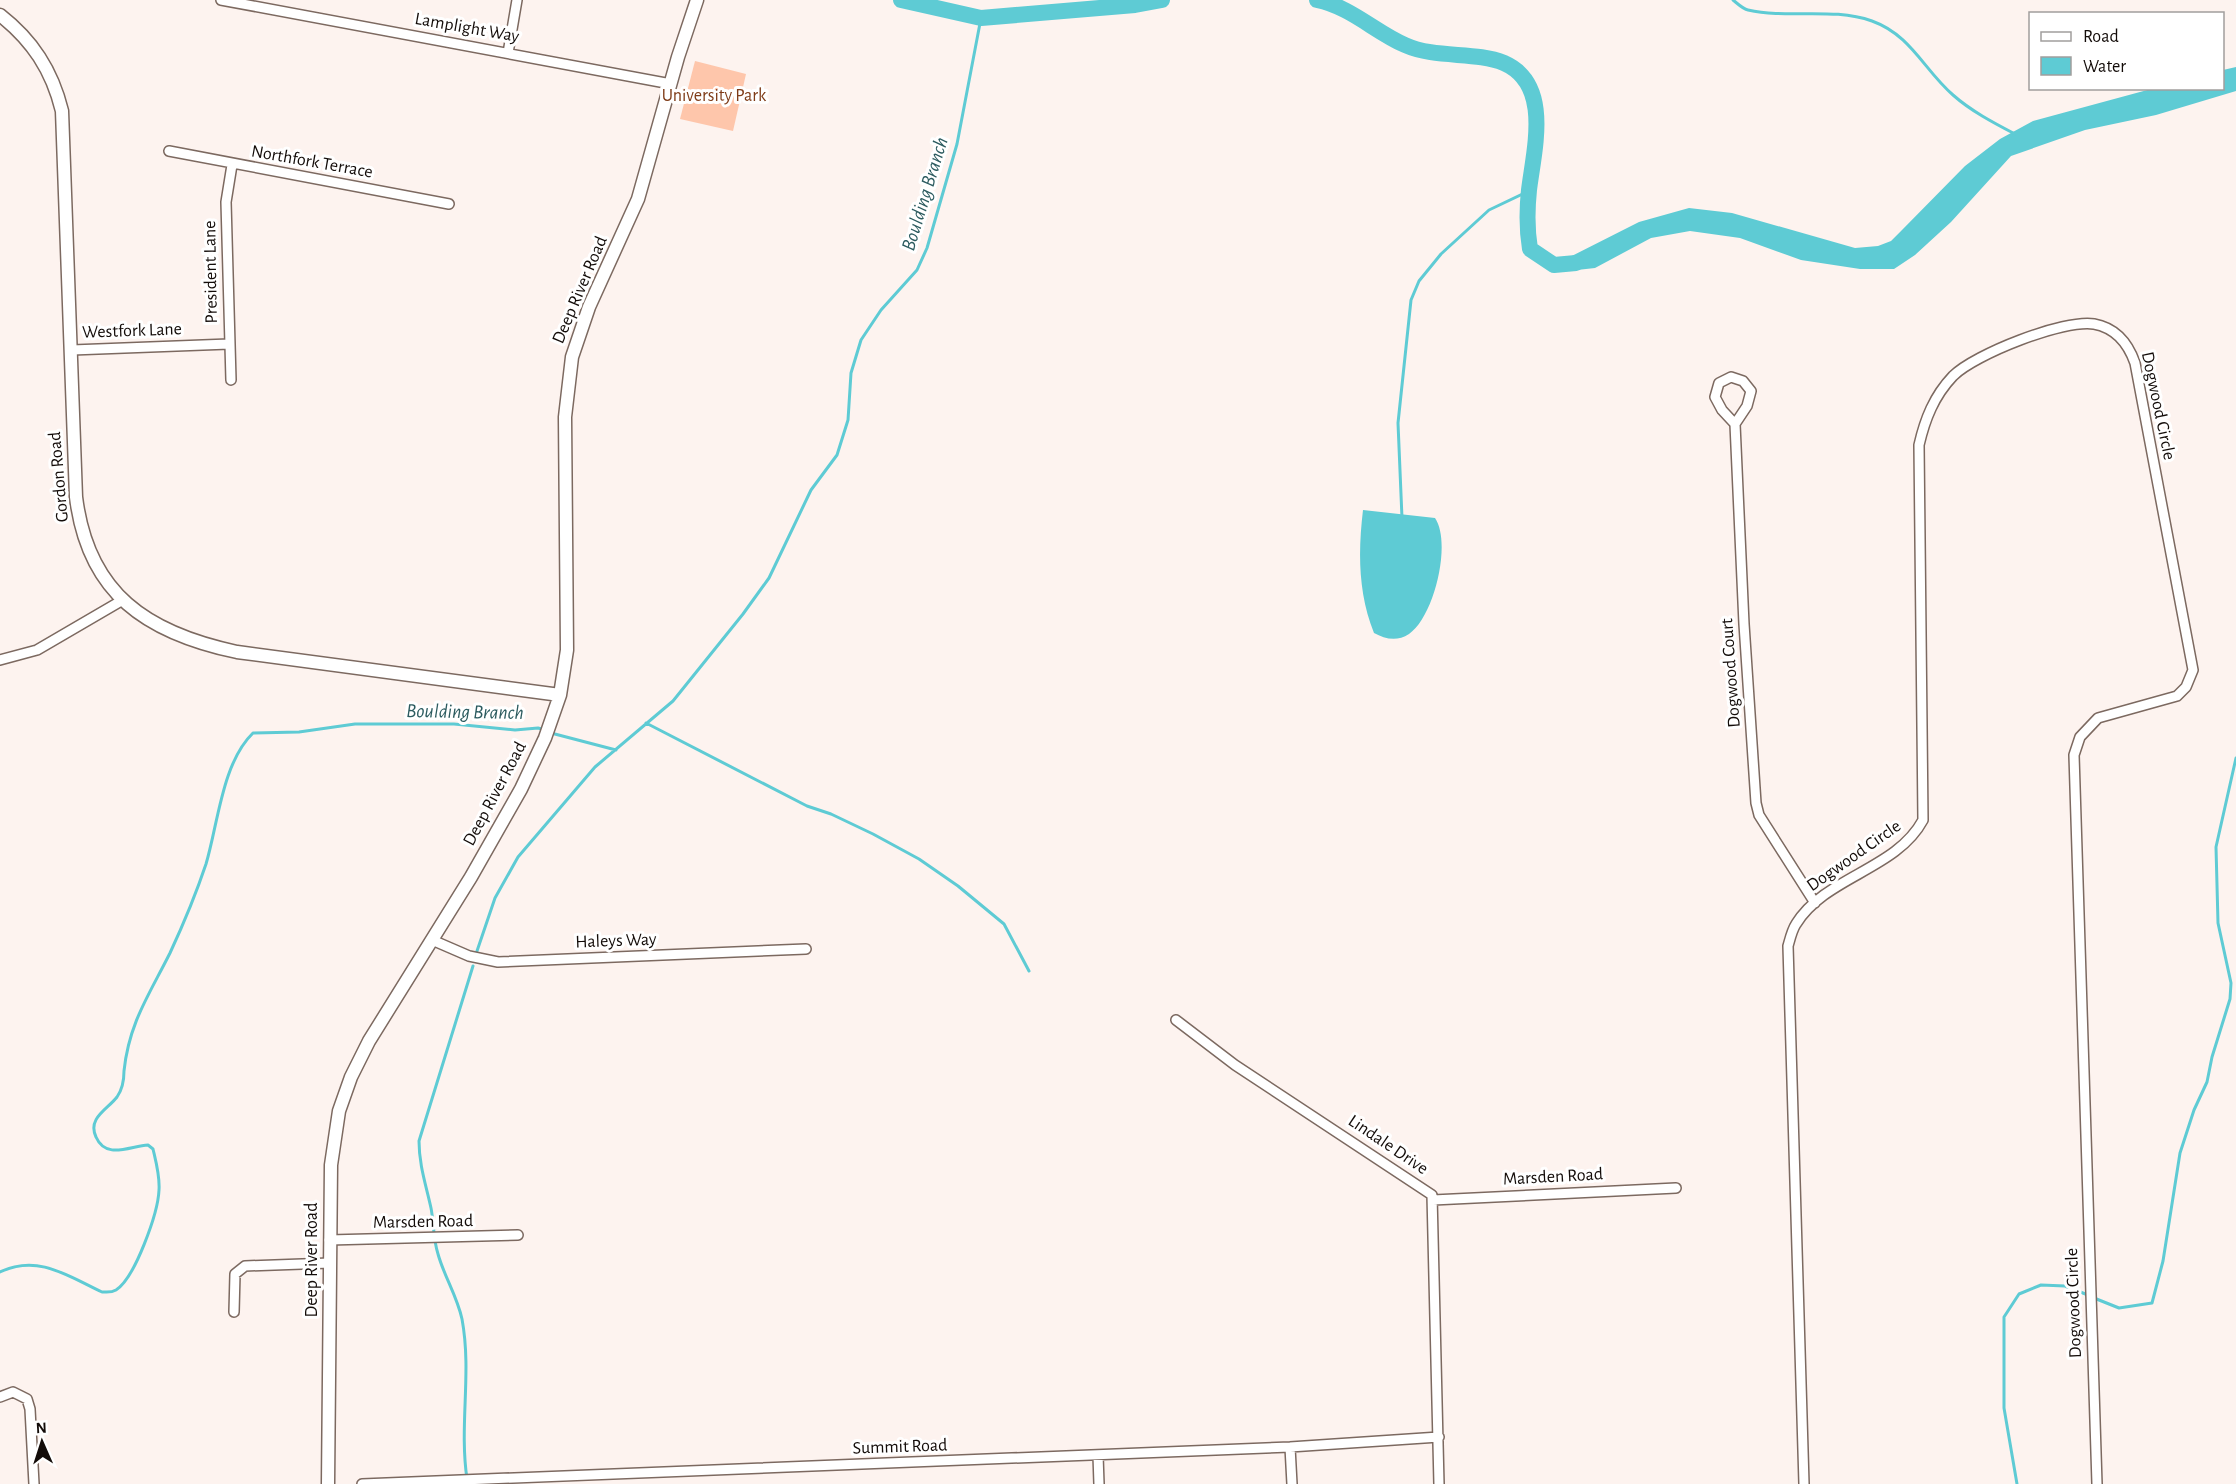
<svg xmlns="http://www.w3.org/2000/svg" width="2236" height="1484" font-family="'Alegreya Sans',sans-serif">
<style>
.green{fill:#fec6ab}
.water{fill:#5ecbd4}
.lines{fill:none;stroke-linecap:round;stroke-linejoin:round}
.stream{stroke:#5ecbd4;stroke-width:3}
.river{stroke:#5ecbd4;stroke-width:16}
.minor-casing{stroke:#7c6960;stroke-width:12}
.tertiary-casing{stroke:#7c6960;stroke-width:15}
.minor{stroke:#fff;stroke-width:9}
.tertiary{stroke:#fff;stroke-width:12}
.labels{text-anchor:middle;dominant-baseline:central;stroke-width:6;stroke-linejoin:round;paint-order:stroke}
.street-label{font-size:18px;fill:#130c09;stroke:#fff}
.park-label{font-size:18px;fill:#7f3c18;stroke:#fff}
.water-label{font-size:20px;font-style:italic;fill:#2c5b5f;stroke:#fff}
</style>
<rect width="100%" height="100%" fill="#fdf3ef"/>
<path class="green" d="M695,61L746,74L733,131L680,119Z"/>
<path class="water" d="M2236,67V91L2156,115L2085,130L2011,156L1951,222L1915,255L1894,269H1860L1801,260L1740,238L1690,231L1651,238L1595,268L1568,271L1559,270L1554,265L1639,222L1689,208L1732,213L1855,248L1878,246L1891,241L1902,230L1965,166L2000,139L2033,121L2151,89L2222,88L2223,70Z
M1363,510L1435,518C1452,543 1434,617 1409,634C1397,642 1385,639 1374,633C1358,593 1358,552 1363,510Z"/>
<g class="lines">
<path class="stream" d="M1733,0C1738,4 1743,9 1748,10C1789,19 1832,7 1872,21C1911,35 1924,70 1953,95C1971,111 1994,123 2015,134
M919,6L920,0
M1402,518L1398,423L1411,300L1419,281L1441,254L1489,210L1529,191
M646,723L807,806L831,814L873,834L919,859L958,886L1004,924L1029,971
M551,733L616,750
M477,951L495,898L518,857L595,767L673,701L743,614L769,578L811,490L837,455L848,420L851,373L861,340L881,310L917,270L927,248L957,144L981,18
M0,1272C38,1254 68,1276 102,1292C107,1292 111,1293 116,1290C135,1278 158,1213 159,1190C160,1176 156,1162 153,1149L148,1145C130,1146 106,1160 96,1137C87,1118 108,1109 117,1097C122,1090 124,1079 124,1071C129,1023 149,995 170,953C183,925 196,894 206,864C218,824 222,763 253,733L299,732L355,724H454L515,730L538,728L545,730
M2094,1298L2119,1308L2152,1303L2163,1261L2180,1153L2194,1110L2207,1082L2212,1057L2230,999L2231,983L2218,923L2216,847L2236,758
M467,1479C459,1425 472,1373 462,1319C457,1296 444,1276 438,1254C433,1239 434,1223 431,1208C426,1185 419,1165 419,1141L473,966
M2017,1484L2004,1408V1317L2019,1294L2041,1285L2065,1286L2088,1295"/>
<path class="river" d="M901,0L981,18L1135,5L1162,0
M1317,0C1351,7 1375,32 1405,45C1436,59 1475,51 1504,63C1552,84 1534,149 1529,190C1527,209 1527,231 1530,249L1554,265L1576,263"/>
<defs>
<path id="minor" d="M221,0L671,84
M508,53L517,0
M169,151L449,204
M72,350L229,344
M231,380L226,202L232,165
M1735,424L1747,406L1751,391L1743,381L1731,377L1719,383L1715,397L1722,410L1735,424L1744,624L1756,803L1759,815L1815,903
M0,660L37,650L121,601
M432,940L469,956L498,962L806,949
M1176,1020L1235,1065L1432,1195L1439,1484
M1433,1200L1676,1188
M329,1240L518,1235
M234,1312L235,1274L245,1266L330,1263
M0,1397L13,1392L27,1399L30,1409L34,1484
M1290,1447L1292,1484
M1098,1455L1099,1484
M362,1484L1290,1447L1439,1437
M1804,1484L1788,946C1790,939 1792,930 1796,924C1826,876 1896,870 1923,820L1919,445C1925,419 1934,396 1953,376C1975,354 2064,319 2094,324C2116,328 2128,343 2135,363L2193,670L2186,687L2177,696L2098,718L2080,737L2074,755L2097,1484"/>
<path id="tertiary" d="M0,15C32,40 52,70 62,111L76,497C88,594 147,633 237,652L560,695
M328,1484L331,1165L339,1111L351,1077L369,1041L471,877L521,789L545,738L560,695L567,650L565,417L572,357L589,307L638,199L678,57L697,0"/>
</defs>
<use href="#minor" class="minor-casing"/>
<use href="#tertiary" class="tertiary-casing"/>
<use href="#minor" class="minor"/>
<use href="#tertiary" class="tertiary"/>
</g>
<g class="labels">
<g class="street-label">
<text transform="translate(467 28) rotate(10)">Lamplight Way</text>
<text transform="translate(312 162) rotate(10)">Northfork Terrace</text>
<text transform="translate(211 272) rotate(-91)">President Lane</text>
<text transform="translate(580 290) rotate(-67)">Deep River Road</text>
<text transform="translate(132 331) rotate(-2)">Westfork Lane</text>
<text transform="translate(2158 406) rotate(78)">Dogwood Circle</text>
<text transform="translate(59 477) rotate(-95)">Gordon Road</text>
<text transform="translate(1731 673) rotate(-94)">Dogwood Court</text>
<text transform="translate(495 794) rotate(-62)">Deep River Road</text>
<text transform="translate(1854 856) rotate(-35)">Dogwood Circle</text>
<text transform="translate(616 941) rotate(-2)">Haleys Way</text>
<text transform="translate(1388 1145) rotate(34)">Lindale Drive</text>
<text transform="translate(1553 1177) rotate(-3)">Marsden Road</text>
<text transform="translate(423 1222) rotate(-1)">Marsden Road</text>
<text transform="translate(312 1260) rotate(-90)">Deep River Road</text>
<text transform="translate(2074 1303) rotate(-92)">Dogwood Circle</text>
<text transform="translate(900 1447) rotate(-2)">Summit Road</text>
</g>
<g class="park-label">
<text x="714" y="96">University Park</text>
</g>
<g class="water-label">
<text transform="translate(925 194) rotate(-73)">Boulding Branch</text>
<text transform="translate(465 712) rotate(1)">Boulding Branch</text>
</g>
</g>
<rect x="2029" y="12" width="195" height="78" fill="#ffffff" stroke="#a19e9d" stroke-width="1.5"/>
<rect x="2041" y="32" width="30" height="9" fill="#ffffff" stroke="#a19e9d" stroke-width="1.5"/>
<text x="2083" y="42" font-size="18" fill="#130c09">Road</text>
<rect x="2041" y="57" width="30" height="18" fill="#5ecbd4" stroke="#a19e9d" stroke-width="1.5"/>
<text x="2083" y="72" font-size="18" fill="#130c09">Water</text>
<g transform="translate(42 1442) rotate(357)" stroke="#ffffff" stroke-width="4.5" paint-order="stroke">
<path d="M0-4.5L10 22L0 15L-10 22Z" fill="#130c09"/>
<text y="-9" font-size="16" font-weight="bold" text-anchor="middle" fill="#130c09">N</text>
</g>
</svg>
